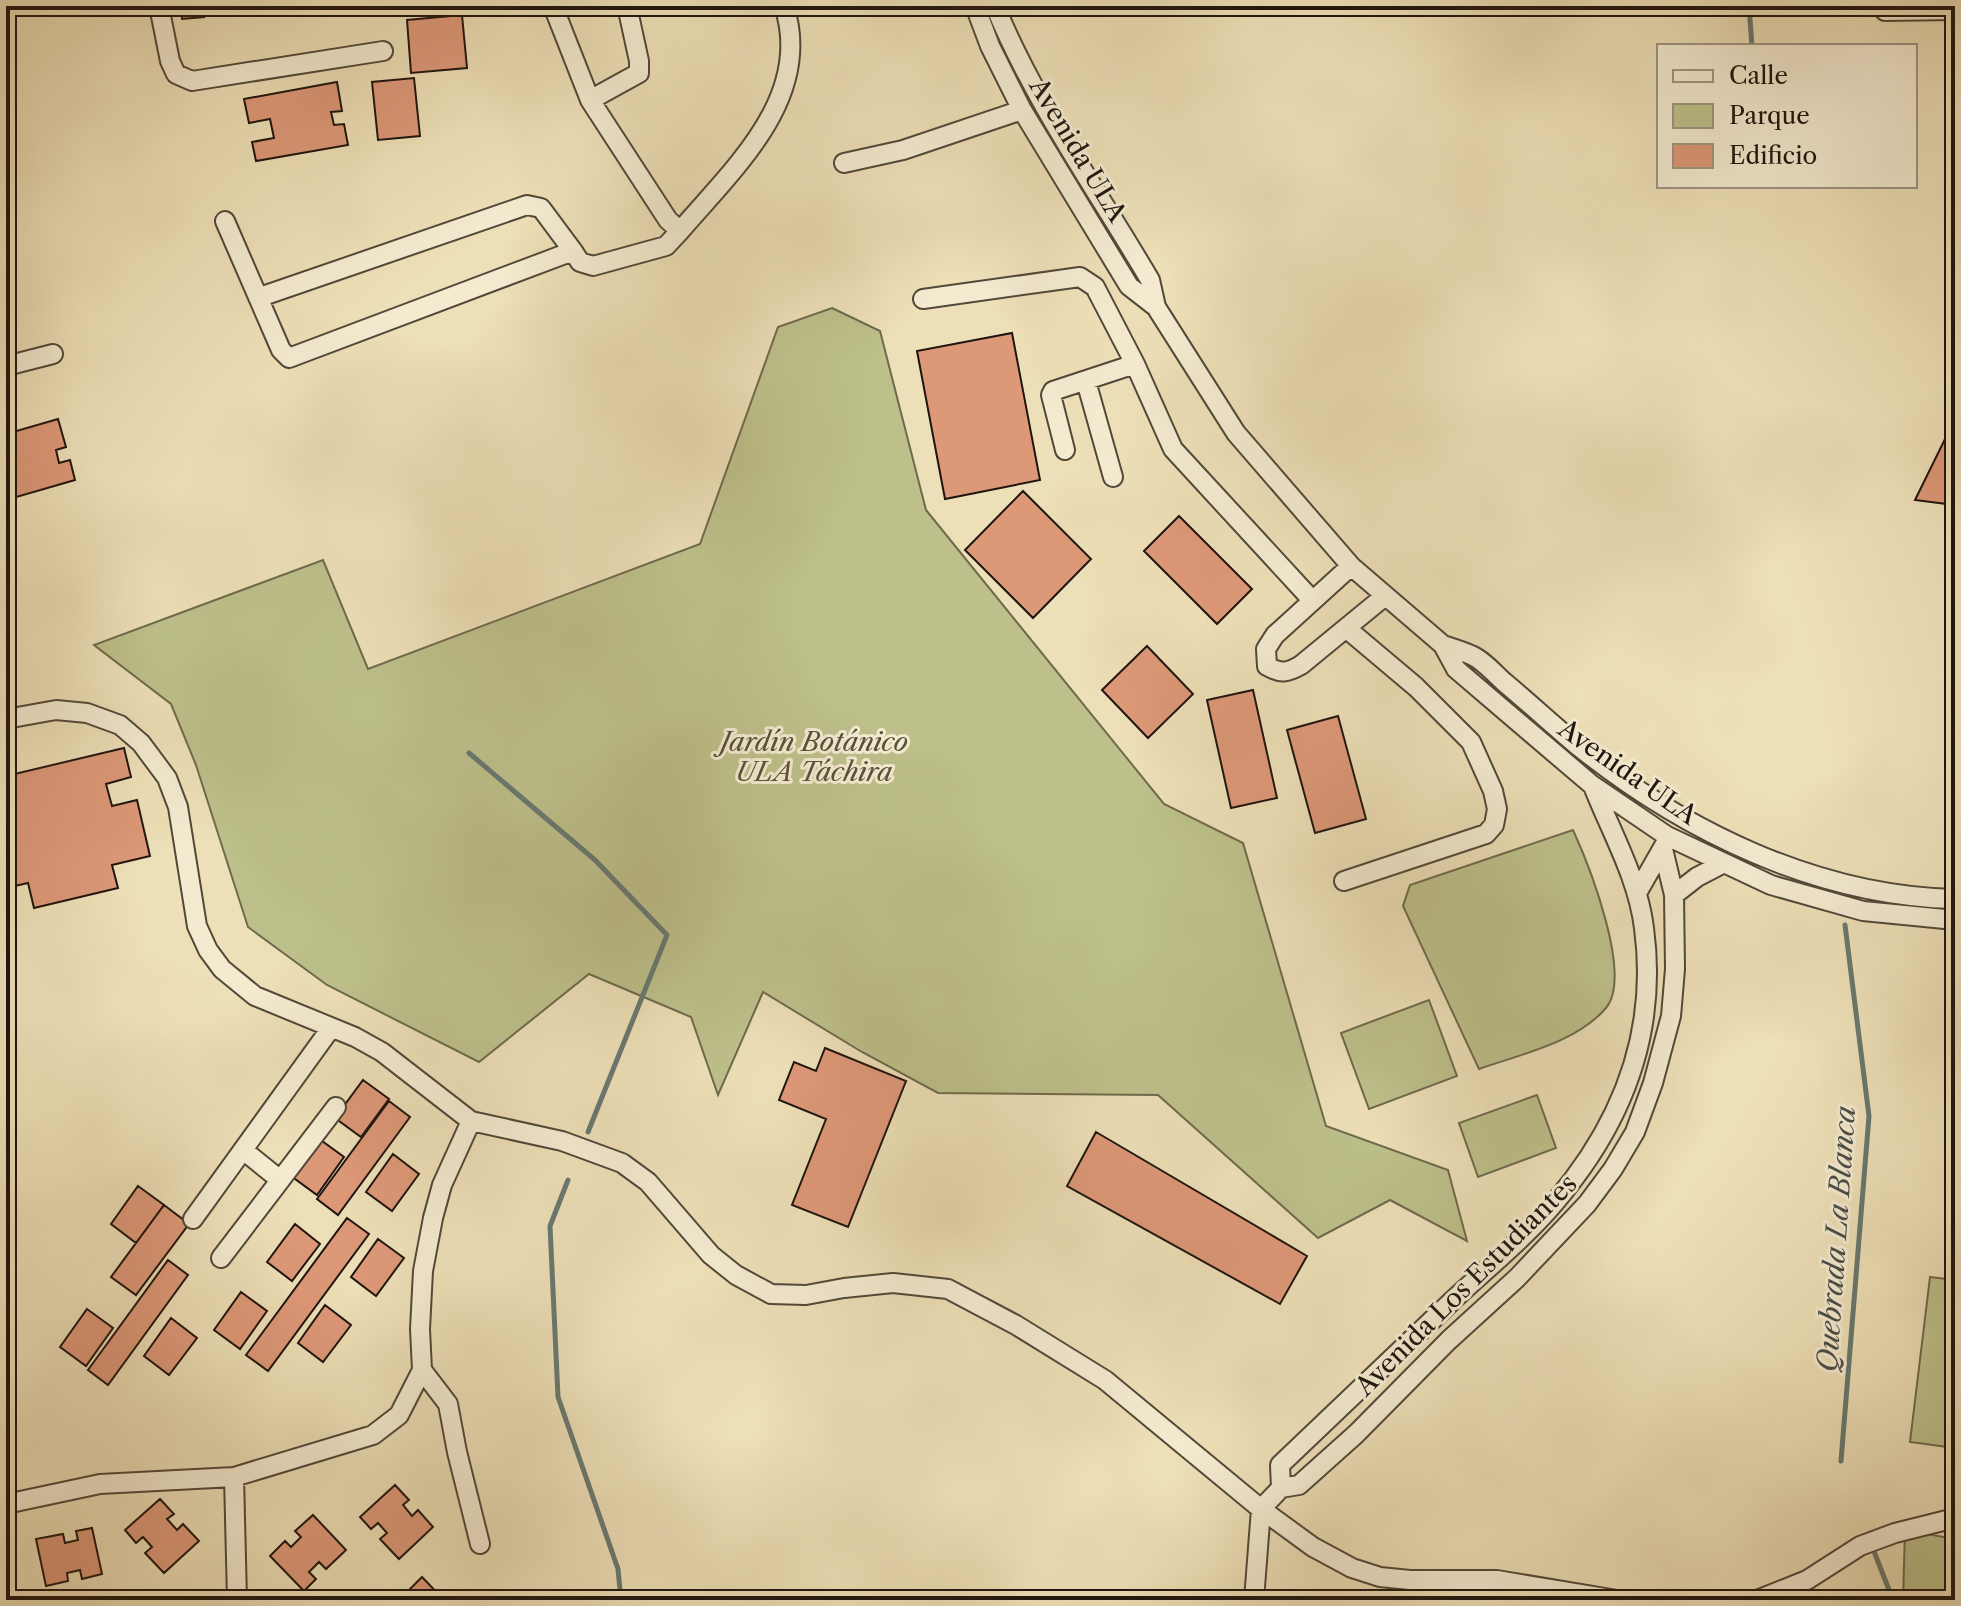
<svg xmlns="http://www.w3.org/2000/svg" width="1961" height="1606" font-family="'Libre Caslon Text',serif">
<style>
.green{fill:#bdc08b;stroke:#6e6a4d;stroke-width:2}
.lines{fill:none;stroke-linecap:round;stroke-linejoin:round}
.stream{stroke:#687970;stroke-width:5}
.building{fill:#dd9878;stroke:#1f150f;stroke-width:2}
.minor-casing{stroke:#524839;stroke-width:22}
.minor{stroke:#f3ead0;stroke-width:18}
.labels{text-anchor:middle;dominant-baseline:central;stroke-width:6;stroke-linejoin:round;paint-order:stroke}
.street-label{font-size:26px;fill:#1f150f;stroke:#f3ead0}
.park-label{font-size:26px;font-style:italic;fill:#56513a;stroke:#f3ead0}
.water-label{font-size:28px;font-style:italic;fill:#4a4f48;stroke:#f3ead0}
</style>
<rect width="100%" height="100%" fill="#eddfb7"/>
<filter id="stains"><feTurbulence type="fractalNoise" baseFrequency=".0025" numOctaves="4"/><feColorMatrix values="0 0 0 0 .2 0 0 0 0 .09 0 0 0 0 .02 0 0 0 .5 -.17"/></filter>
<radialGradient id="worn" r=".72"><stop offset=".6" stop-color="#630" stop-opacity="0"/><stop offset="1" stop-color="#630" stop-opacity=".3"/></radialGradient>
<path class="green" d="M832,308L880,331L926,510L1164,804L1243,843L1326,1126L1448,1170L1467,1241L1390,1200L1318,1238L1158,1095L938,1093L862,1052L763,992L718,1095L691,1017L589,974L479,1062L327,985L248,927L196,765L171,704L94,645L323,560L368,669L700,544L778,327Z
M1573,830C1589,865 1633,976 1606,1008C1576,1043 1521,1054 1479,1069L1403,906L1410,885Z
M1429,1000L1457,1076L1369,1109L1341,1033Z
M1537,1095L1556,1148L1478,1177L1459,1123Z
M1930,1277L1955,1280V1448L1910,1442Z
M1905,1530L1955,1539V1600H1903Z"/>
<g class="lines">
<path class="stream" d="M1749,6L1752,46
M469,753L595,860L667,935L588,1132
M568,1180L550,1226L558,1397L618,1569L621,1600
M1841,1461L1869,1116L1845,925
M1875,1554L1893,1600"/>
</g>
<path class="building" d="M181,6H208L203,7L204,17L182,19Z
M216,6H244L245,13L217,16Z
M462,15L467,68L411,73L407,20Z
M414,78L420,136L378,140L372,82Z
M337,82L342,111L331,112L334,125L344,124L348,145L256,161L252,142L274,138L270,119L249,123L244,99Z
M1012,333L1040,480L945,499L917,351Z
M1955,418V505L1915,500L1947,435Z
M58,419L66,447L56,450L59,463L70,460L75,480L6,500V434Z
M1023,491L1091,559L1033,618L965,550Z
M1179,516L1252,589L1217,624L1144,551Z
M1147,646L1193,694L1148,738L1102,690Z
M1253,690L1277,798L1231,808L1207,700Z
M1338,716L1366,819L1315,833L1287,730Z
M124,748L131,777L106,784L112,806L137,800L150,856L112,865L118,888L34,908L28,883L6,888V828L15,826L10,805L6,806V776Z
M825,1048L906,1081L848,1227L792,1205L826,1119L779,1100L794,1062L816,1071Z
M363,1080L389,1099L361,1137L335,1118Z
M389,1101L410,1117L338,1215L317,1199Z
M1096,1132L1307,1256L1280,1304L1067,1186Z
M318,1138L344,1157L317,1195L291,1176Z
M393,1154L419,1174L392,1211L366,1192Z
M138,1186L164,1205L136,1243L111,1224Z
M164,1205L189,1224L136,1295L111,1277Z
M347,1218L369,1234L268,1371L246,1355Z
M295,1224L320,1244L292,1281L267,1262Z
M378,1239L404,1258L376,1296L351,1277Z
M168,1260L188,1275L108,1385L88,1370Z
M241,1292L267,1311L240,1349L214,1330Z
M325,1305L351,1325L323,1362L298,1343Z
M87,1309L113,1328L86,1366L60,1347Z
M171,1318L197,1338L169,1375L144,1356Z
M395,1485L409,1500L403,1505L412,1516L418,1510L433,1527L399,1559L380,1539L387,1533L378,1523L371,1529L360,1517Z
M160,1499L174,1514L167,1519L177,1530L183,1524L199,1541L164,1573L145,1553L152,1547L143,1537L136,1543L125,1530Z
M313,1515L346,1550L326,1569L319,1562L309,1572L316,1579L304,1591L270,1556L285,1541L291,1547L301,1537L295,1531Z
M92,1528L102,1574L82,1579L80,1570L67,1573L68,1581L46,1586L36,1539L63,1534L65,1543L78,1540L76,1531Z
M422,1577L444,1600H411L405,1594Z"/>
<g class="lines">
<defs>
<path id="minor" d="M159,6L170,61L176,74L192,81L383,51
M553,6L590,100L668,220L680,231C733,169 814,97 784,6
M975,6L990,46L1022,110L1129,286L1156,307
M995,6C1035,103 1097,190 1150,280L1156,307L1236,433L1351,566L1443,645L1456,669L1592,785L1667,836L1771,885L1863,911L1955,920
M1880,6L1885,11L1955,10
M590,100L639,73V61L627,6
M844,163L903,150L1022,110
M225,221L281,350L289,358L573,251L580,262L593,266L666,246L680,231
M260,297L527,205L541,208L573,251
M923,299L1080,277L1095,287L1135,364L1173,449L1312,600
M6,366L53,354
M1086,381L1113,477
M1065,450L1051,395L1053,391L1135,364
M1351,566L1275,635L1266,649L1267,666C1281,674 1287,673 1301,665L1385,596
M1443,645C1452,648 1462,651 1471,655C1483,660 1494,673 1504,682C1529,703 1553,725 1578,746C1684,831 1817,896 1955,899
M6,719L56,710L87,713L120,725L141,743L167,778L178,807L197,926L208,950L222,969L255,996L355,1037L382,1052L471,1121L562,1141L622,1163L648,1182L711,1255L736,1275L771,1294L806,1295L844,1288L893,1283L948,1289L1016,1325L1105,1380L1261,1509L1313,1547L1352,1568L1380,1577L1410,1580H1497L1617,1600
M1344,881L1486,834L1494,825L1497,809L1493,791L1471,742L1416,687L1346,628
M1637,893L1665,844
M1674,895L1697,877L1722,864
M243,1150L279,1179
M193,1219L331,1028
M221,1258L336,1107
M422,1370L448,1404L457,1452L480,1544
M234,1477L237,1600
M1281,1488L1280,1465C1337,1410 1394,1356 1451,1302C1484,1271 1528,1235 1556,1201C1623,1122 1658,1032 1644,928C1638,878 1611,832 1593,786
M6,1504L100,1484L234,1477L373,1435L399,1415L422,1370L420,1329L423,1271L433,1218L442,1185L471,1121
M1261,1509L1281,1488L1299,1485L1356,1434L1449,1340L1517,1278L1587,1204L1613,1169L1635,1132L1653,1083L1671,1016L1675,969L1674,895L1663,849
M1254,1600L1261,1509
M1757,1600L1807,1580L1860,1546L1895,1533L1955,1518"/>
</defs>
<use href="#minor" class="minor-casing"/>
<use href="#minor" class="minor"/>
</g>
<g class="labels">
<g class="street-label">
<text transform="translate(1078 150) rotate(59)">Avenida ULA</text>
<text transform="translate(1628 772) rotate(35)">Avenida ULA</text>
<text transform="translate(1466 1285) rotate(-45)">Avenida Los Estudiantes</text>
</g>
<g class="park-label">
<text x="814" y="742">Jardín Botánico<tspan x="814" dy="30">ULA Táchira</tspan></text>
</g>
<g class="water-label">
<text transform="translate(1836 1239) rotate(-86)">Quebrada La Blanca</text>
</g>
</g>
<rect width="1961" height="1606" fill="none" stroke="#eddfb7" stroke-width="32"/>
<rect x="8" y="8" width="1945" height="1590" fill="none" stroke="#1f150f" stroke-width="4"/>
<rect x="16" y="16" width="1929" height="1574" fill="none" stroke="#1f150f" stroke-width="2"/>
<rect x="1657" y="44" width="260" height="144" fill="#f3ead0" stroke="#9e9583" stroke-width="2"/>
<rect x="1673" y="70" width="40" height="12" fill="#f3ead0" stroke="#9e9583" stroke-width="2"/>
<text x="1729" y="84" font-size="24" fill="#1f150f">Calle</text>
<rect x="1673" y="104" width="40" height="24" fill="#bdc08b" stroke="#9e9583" stroke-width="2"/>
<text x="1729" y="124" font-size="24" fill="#1f150f">Parque</text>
<rect x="1673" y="144" width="40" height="24" fill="#dd9878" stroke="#9e9583" stroke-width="2"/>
<text x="1729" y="164" font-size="24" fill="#1f150f">Edificio</text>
<rect width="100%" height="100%" filter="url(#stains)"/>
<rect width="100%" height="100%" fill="url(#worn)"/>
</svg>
